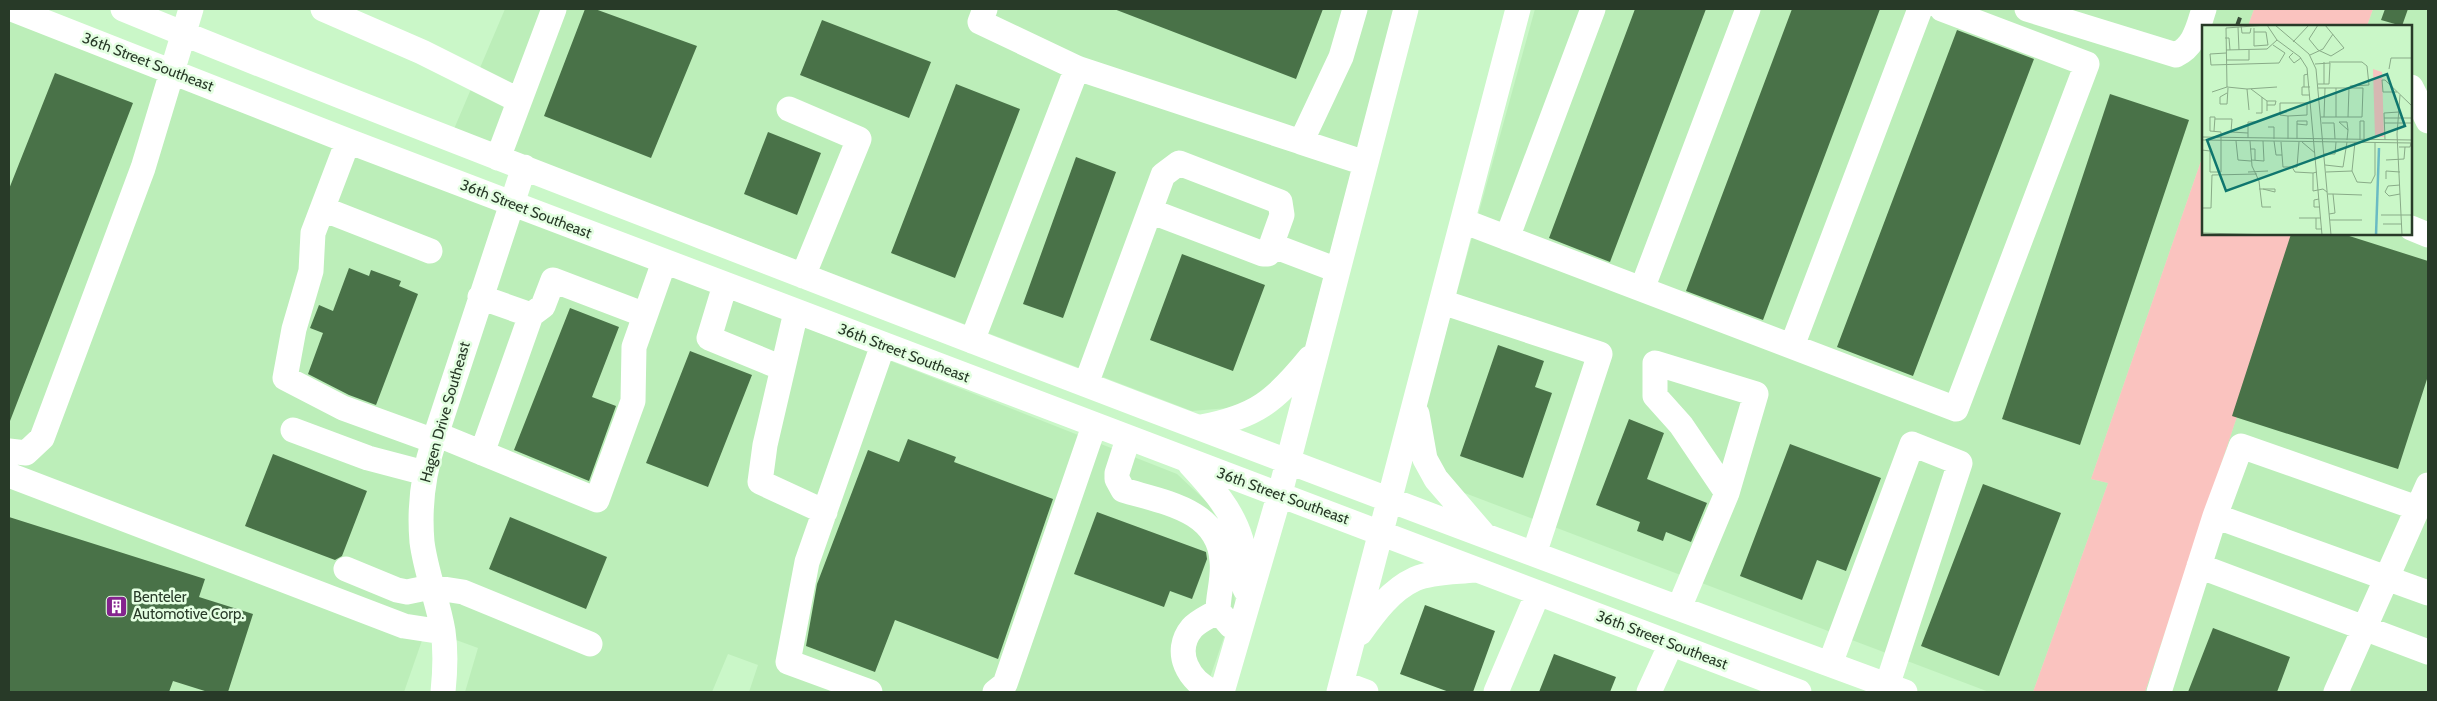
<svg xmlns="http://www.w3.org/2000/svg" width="2437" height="701" font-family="Cabin,sans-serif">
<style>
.built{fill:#bceeb9}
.green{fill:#fac3bf}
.building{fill:#497248}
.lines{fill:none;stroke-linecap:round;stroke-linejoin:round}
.minor{stroke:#fff;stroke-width:25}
.rail{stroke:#384d38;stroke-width:4;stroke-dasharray:9 9;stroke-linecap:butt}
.labels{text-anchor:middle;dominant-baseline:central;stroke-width:5;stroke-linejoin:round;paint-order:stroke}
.street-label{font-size:15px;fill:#283a28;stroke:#e4ffe2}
.poi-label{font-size:15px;fill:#283a28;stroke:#e4ffe2;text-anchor:start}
.inset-river{fill:none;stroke:#6abbc3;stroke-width:2.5}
.inset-road{fill:none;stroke:#89ab88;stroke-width:1}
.view{fill:#0f766e;fill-opacity:0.15;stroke:#0f766e;stroke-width:2.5}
.inset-edge{fill:none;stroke:#283a28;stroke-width:2.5}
</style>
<rect width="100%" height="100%" fill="#caf7c8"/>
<path class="built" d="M505,9H1394L1304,352L1286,371L1240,407L1192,411L454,129Z
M1535,9H2254L2248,26H2203V155L2091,479L2108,483L2033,692H1989L1462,492L1438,467L1426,404Z
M2373,9H2427L2428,12V692H2145L2298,234H2411V26H2367Z
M9,13L1177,474L1207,502L1231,542L1235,605L1205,692H749L758,665L728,654L712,692H465L478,648L426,629L404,692H9Z"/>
<path class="green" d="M2254,9H2373L2367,26H2248Z
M2203,155V234H2298L2145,692H2033L2108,483L2091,479Z"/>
<path class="building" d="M585,9H595L697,46L651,158L544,116Z
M1114,9H1323L1296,79Z
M1635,9H1706L1610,262L1549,238Z
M1792,9H1880L1763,320L1686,291Z
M2385,9H2408L2402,26L2381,20Z
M822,20L931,62L909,118L800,75Z
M1957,30L2034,59L1913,376L1837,347Z
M55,73L133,103L10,421L9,189Z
M956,84L1020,109L955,278L891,253Z
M2110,94L2189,120L2080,445L2002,419Z
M768,132L821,153L797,215L744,194Z
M1076,157L1116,172L1063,318L1023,304Z
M2291,234H2343L2428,261V376L2398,469L2232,416Z
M1182,254L1265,285L1233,371L1150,340Z
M349,268L369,276L371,270L401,281L399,286L418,294L376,405L349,395L308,374L323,333L310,328L319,305L333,311Z
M570,308L619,327L592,397L616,406L589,481L514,450Z
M1498,345L1544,361L1535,387L1552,393L1523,478L1460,456Z
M690,351L752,375L708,487L646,463Z
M1629,419L1664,433L1647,479L1707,503L1691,542L1666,532L1663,541L1637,531L1640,522L1596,505Z
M908,439L956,457L954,462L1053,499L998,659L895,620L875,672L806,646L817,584L868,450L899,462Z
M1790,444L1881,478L1846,571L1817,560L1802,600L1740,576Z
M273,454L367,491L342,556L335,560L245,526Z
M1983,484L2061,513L1999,676L1921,646Z
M1097,512L1206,552L1207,559L1192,599L1170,591L1164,607L1074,574Z
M9,517L205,579L199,597L253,614L228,692H208L173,681L169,692H9Z
M510,517L607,557L586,609L489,569Z
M1425,605L1495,631L1473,692H1449L1400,674Z
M2213,628L2290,657L2277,692H2188Z
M1554,654L1616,677L1610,692H1539Z"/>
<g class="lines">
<path class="minor" d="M12,9L348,141L1799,692
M123,9C315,88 509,162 703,237C1102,392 1503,544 1905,692
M323,9L422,52L518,100
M985,9L980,22L1077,68L1301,142L1341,57L1355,9
M2027,9L2176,55C2195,46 2198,27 2204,9
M2411,87L2428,121
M789,109L859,139L803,276
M348,141L313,233L311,271L294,329L285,378L343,408L434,441
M1301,142L1365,163
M498,158L554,9
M323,209L430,251
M1463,221L1956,409L2087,64L1942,9
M2411,228L2428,235
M1507,238L1593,9
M1271,245L1337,270
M725,285L709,338L782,368
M1642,289L1748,9
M480,297L531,315L482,453
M1442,302L1600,354L1534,554
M796,312L765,445L760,482L825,512
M531,315L543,306L553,280L645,315
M972,341L1077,68
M1792,346L1920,9
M1086,384L1163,175L1179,163L1280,202L1282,215L1268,254H1263L1150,211
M1417,414L1425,459L1436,479L1484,535
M1201,427C1256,417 1275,401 1310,358
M293,430L368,458L425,473
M436,434L597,500L633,401L634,347L664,262
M1128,439L1117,473V479L1123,490C1162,502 1219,509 1222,561C1224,578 1218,594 1218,611L1231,626L1240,629
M9,451L26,453L42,438L143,168L191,9
M1190,464C1211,487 1232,509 1241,540C1245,555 1244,574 1245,589
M9,475L404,626L443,632
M2215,516L2428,593
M2199,566L2428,652
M346,569L397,590L407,592L431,587L463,592L590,644
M1679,608L1727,493L1756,394L1655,363V396L1681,425L1727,493
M1360,633C1375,612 1391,590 1415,579C1430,572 1457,572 1474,570
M1830,664L1912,444L1960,463L1887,686
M1342,683L1366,692
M443,692C445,673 446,651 443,631C438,601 426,573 422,542C419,507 423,474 434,441L524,167
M870,692L788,662L807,562L883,345
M995,692L1005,684L1094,426
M1214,692C1189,682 1172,652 1192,628C1198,621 1210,616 1218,611
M1222,692L1280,493L1406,9
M1339,692L1518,9
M1496,692L1538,593
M1649,692L1671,644
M2159,692L2215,516L2241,446L2417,508
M2336,692L2428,485"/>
<path class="rail" d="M2237,26L2243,9"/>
</g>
<defs>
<symbol id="building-square" viewBox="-11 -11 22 22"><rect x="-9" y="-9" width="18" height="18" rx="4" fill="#84248e" stroke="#e4ffe2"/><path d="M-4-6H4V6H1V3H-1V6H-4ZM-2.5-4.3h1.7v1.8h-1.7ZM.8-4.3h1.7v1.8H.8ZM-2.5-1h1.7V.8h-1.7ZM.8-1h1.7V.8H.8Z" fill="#fff"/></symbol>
</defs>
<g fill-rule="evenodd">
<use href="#building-square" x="104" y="594" width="25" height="25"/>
</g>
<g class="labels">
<g class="street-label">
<text transform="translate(148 62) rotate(21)">36th Street Southeast</text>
<text transform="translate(526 209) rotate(21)">36th Street Southeast</text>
<text transform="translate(904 353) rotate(21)">36th Street Southeast</text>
<text transform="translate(445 412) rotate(-74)">Hagen Drive Southeast</text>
<text transform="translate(1283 496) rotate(20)">36th Street Southeast</text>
<text transform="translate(1662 640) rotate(21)">36th Street Southeast</text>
</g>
<g class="poi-label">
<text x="133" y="597">Benteler<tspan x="133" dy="17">Automotive Corp.</tspan></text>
</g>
</g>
<g transform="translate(2202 25)">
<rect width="210" height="210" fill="#caf7c8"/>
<path d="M171,44L180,47L182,112H173Z" fill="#fac3bf"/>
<path class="inset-river" d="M174,210L177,123"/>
<path class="inset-road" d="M39,0L40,8H48L49,3M65,0L75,15L98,32L105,43L120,210M65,0L24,3L25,62L45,64L75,62M73,0L107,29L114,44L129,210M116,0L107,14L116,25L129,31L142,23L123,0M36,2L37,25M52,7H64L66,20L52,21V3M23,13H27L28,25M91,17L107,0M24,25L65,24L75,15M24,28L8,29L9,40L77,38L83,28L71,20M91,28L87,32L92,38L99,33M108,30L121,24L131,9M24,35H47V25M127,37H160L165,41L167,60L148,61M113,39L128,38L127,59H116M187,44L189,33H210M122,59V37M102,62V50L106,49M108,62H100V70H108M116,63H161L160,92H119M45,64L47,85M49,64L65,76V86M10,67L25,62M195,67H181L180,55H183L210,81M25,68L18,72V79H25L26,63M198,70L195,109L200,210M65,76H74L73,80H65M54,88H60V72M122,92L123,63M134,92V63M146,92L147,63M182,93H210M13,94H30L29,107L46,108M120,98H132L133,114M182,98H210M66,102H72V114M0,112L210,115M46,113V97H55M86,114V91L78,90V78H105V90L86,91M95,114V96H105V100L95,99M0,115L210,118M145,115L146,105L145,97H137L146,105M158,115V96H162V115M183,115L182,88L197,87M34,116L36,135L49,136M48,116L50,141L57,156L60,182H69M72,116L74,130H80M79,117L81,142H95L97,117M100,117L113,128M197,122H208L209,118M48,124H53V135M0,125L8,126V147H19V107L8,106V92H13L12,106M122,129H133L134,117M49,135L62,136L61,116M184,135L202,134L203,122M123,140L141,142L145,117M90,142L93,147L111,148M150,146L153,117M46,147L66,146M115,147L111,148V166L121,164L125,167M124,147L150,146L155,157L169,158L173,150V118M184,154V146L198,147M198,160L186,161L183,167L187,171L198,169M57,164H73V167L61,164M126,169H131L133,188L127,189M131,169L160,170M117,174L112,175V182H118M0,183H9L10,150L55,149M179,190H210M97,193H114M119,193H114V204H120M128,195H160M181,199H200M0,208L71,210"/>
<path class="view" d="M185,49L203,101L24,166L5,115Z"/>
<rect width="210" height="210" class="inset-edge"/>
</g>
<rect width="2437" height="701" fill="none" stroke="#283a28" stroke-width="20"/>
</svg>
